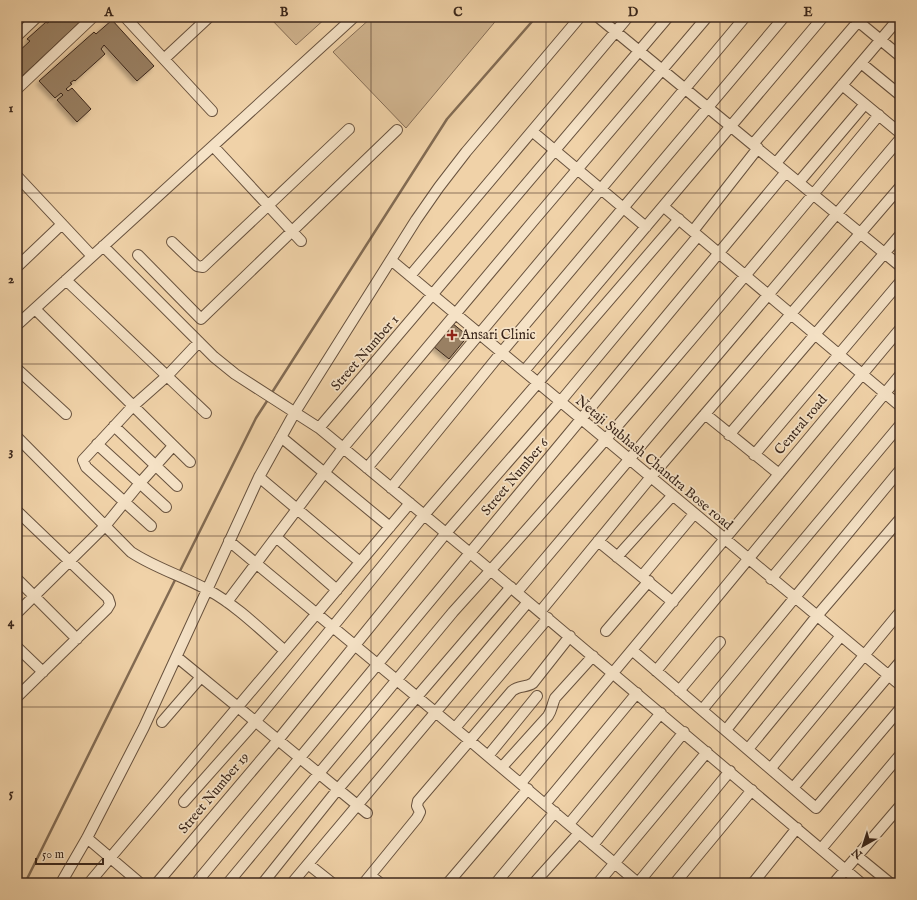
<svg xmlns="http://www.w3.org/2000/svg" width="917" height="900" font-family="'IM FELL English',serif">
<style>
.green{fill:#d1b590;stroke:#866e56}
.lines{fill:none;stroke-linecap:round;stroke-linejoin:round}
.stream{stroke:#826b53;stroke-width:2.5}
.building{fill:#998064;stroke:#3b271b;filter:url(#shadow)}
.minor-casing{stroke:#68523e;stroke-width:12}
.minor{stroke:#f5e2c6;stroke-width:10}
.grid{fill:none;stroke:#3b271b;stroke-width:1;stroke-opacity:0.55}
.poi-dot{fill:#8f2418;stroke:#f5e2c6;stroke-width:1.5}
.labels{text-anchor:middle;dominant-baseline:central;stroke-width:3.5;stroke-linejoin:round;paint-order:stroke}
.poi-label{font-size:14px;fill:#3b271b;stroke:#f5e2c6;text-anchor:start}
.street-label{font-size:14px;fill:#3b271b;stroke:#f5e2c6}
.neatline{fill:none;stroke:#3b271b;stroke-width:1.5}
.grid-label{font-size:13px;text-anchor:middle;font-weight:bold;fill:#3b271b}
</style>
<defs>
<filter id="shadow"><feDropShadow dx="-3" dy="3" stdDeviation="2" flood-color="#0004"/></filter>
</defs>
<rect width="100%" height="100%" fill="#f0d2a8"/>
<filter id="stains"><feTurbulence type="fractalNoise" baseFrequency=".005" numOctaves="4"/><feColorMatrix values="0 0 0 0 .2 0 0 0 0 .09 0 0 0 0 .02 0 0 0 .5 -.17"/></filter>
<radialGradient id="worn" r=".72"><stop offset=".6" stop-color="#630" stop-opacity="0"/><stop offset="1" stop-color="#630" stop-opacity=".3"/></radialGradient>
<path class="green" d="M269,17H327L296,45Z
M372,17H499L406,128L333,52Z"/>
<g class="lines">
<path class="stream" d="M271,394L447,119L536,17
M179,573L256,418L269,398
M25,883L176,578"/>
</g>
<path class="building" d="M54,17H85L17,81V53L30,41L27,39L46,22L48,23Z
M112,20L154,66L137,81L104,45L101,49L105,54L75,81L74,80L70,83L72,84L66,89L68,91L72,88L91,109L77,122L57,100L63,95L61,93L55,98L39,81L94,32L96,34Z
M17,181L22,187L17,192Z
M452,323L468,336L449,359L433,346Z"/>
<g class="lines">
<defs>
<path id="minor" d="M125,17L212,111
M598,17L900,266
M854,18L900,56
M17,36L37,17
M164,59L209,17
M861,63L900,95
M842,85L900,133
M17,89L93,17
M533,132L646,227
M753,144L862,17
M213,146L301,241
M776,163L900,17
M17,176L92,256
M799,182L865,104
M664,207L900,406
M693,231L758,148
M172,242L197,266L203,267L349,129
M103,246L214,357L235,374L319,428L470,553L861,883
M138,255L201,319L397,130
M391,260L900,685
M17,267L62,224
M410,276L628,17
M66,280L206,413
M35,309L190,462
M17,325L354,17
M17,369L66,414
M524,371L823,17
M705,414L779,474
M114,426L177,486
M319,428L668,17
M729,435L900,235
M17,437L131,552C155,568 183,576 208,590C236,605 261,630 285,651
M281,437L390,527
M97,444L166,507
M754,455L900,282
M367,468L745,17
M259,477L360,562
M391,488L501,353L784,17
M17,511L108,598L110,604L107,609L17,697
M151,526L86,467L83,460L132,407L167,376L199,342
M276,537L337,590
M229,541L469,740L638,883
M598,541L673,602
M617,557L672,496
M642,576L694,514
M17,579L77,639
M771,579L900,425
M517,592L900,139
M227,602L343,448L535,219L707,17
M540,612L650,478L900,187
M17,613L105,526L140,483L173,446
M606,631L649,581
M17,647L43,672
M633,651L816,808L900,709
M178,658L367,813
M656,671L900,375
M679,691L720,642
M702,710L900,470
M162,722L201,677
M455,728L548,618
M726,730L816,617L900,519
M748,749L840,637
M488,756L537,696
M502,767L548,716C552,710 552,705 555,698L593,656
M771,768L900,612
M521,783L900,329
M793,788L900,662
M184,802L255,722L424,515L679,219
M545,804L637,693
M569,824L661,713
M87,838L140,883
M593,845L684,732
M821,849L900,755
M857,856L890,883
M308,864L332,883
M371,876L380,883
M61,883L87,838L144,727L259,477L295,412L416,220L439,187L466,152L580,17
M89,883L410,503
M157,883L278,740L446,533L560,402L698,236
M196,883L786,172
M228,883L453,612C599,451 740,283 879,115
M263,883L338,789L511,587
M292,883L528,602
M364,883L417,818L420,812L417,806L418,801L512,691C519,685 526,688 533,683L570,636
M448,883L528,789
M496,883L555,812
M534,883L579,833
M598,883L707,752
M638,883L730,771
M675,883L752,790
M753,883L797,828
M834,883L900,806"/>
</defs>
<use href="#minor" class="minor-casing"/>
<use href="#minor" class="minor"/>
</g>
<path class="grid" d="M197,17V883M371,17V883M546,17V883M720,17V883M17,193H900M17,364H900M17,536H900M17,707H900"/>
<path class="poi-dot" d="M450 329h4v4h4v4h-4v4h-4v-4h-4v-4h4z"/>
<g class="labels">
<g class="poi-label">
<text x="461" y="335">Ansari Clinic</text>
</g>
<g class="street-label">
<text transform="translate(365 353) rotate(-49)">Street Number 1</text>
<text transform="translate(801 425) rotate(-50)">Central road</text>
<text transform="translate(654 463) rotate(40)">Netaji Subhash Chandra Bose road</text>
<text transform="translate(515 477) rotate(-50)">Street Number 6</text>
<text transform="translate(214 793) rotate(-50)">Street Number 19</text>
</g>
</g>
<rect width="917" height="900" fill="none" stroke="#f0d2a8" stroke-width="44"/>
<g transform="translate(863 846) rotate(219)" stroke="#f5e2c6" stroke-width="3" paint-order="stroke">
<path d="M0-3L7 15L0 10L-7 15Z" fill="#3b271b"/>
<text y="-6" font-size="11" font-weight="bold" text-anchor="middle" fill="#3b271b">N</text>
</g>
<path d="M36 858v6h67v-6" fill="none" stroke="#3b271b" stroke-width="2"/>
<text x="42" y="858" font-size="12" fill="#3b271b" stroke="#f5e2c6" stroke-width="3" paint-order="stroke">50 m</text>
<rect x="22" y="22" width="873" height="856" class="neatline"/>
<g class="grid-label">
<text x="109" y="16">A</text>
<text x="284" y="16">B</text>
<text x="458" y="16">C</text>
<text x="633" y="16">D</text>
<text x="808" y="16">E</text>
<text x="11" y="112">1</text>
<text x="11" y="283">2</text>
<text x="11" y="455">3</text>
<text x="11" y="626">4</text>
<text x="11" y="797">5</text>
</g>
<rect width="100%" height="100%" filter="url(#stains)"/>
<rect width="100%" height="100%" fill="url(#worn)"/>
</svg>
